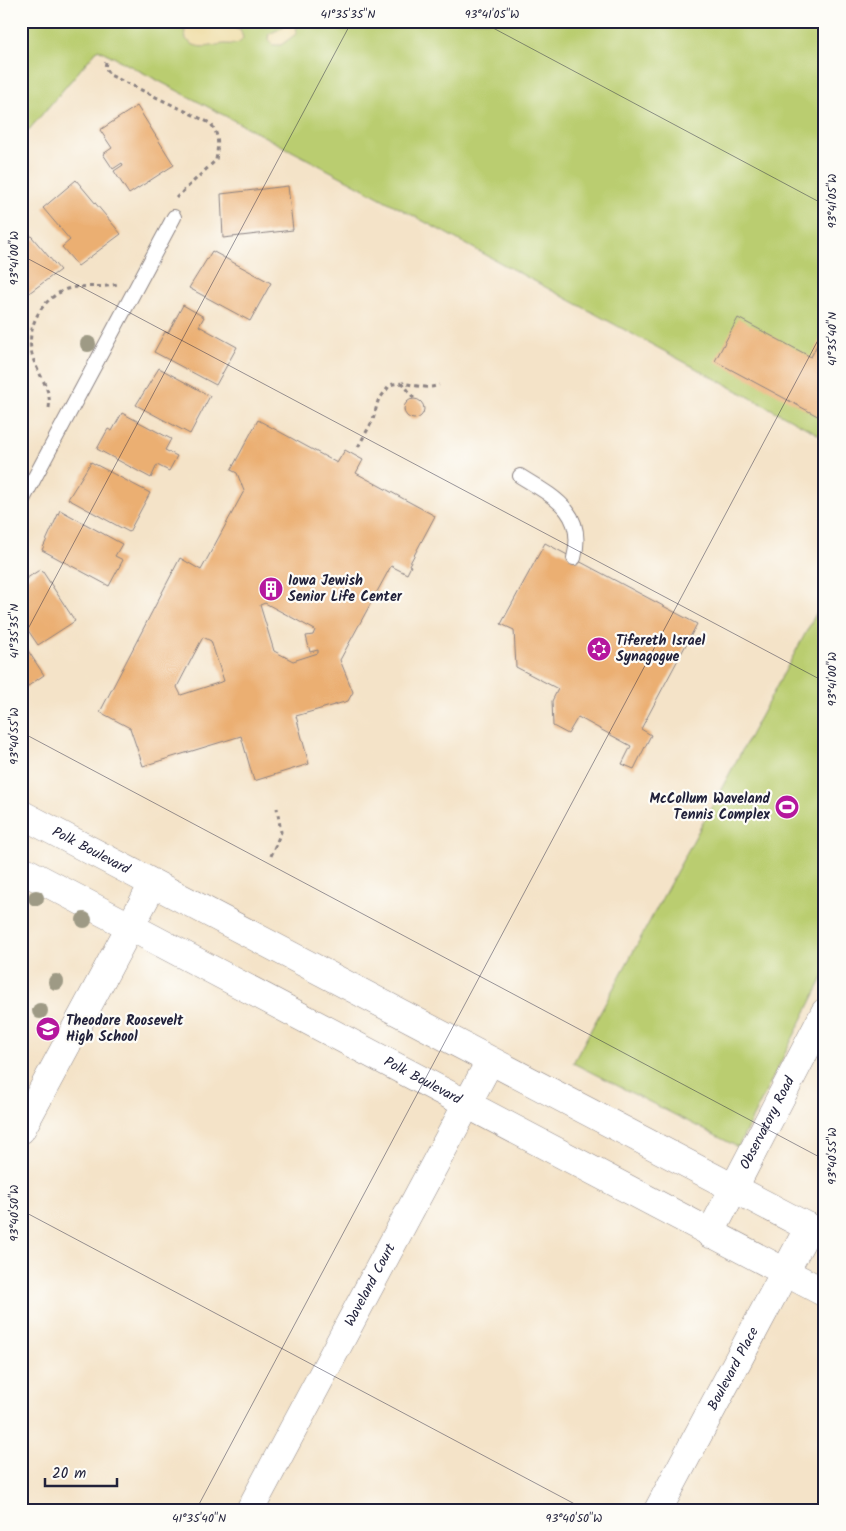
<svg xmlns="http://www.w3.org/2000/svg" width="846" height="1531" font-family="Kalam,sans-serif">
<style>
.green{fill:#bacd70;stroke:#6e7856}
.sand{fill:#eeda9e;stroke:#887e6c}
.building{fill:#ebaf72;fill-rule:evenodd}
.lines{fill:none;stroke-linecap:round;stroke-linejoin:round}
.lane-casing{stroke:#8b8282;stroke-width:16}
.street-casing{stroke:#8b8282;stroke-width:29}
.path{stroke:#8b8282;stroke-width:3;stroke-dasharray:4 4;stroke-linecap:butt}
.lane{stroke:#fff;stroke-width:14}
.street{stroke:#fff;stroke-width:28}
.tree{fill:#9e9a85}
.ticks{fill:none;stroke:#22223b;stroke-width:1;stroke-opacity:0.45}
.labels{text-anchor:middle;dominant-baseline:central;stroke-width:4.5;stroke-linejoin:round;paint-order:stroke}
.poi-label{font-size:14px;font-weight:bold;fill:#22223b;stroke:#fdfcf7;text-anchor:start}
.street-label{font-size:14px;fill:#22223b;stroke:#fdfcf7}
.neatline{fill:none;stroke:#22223b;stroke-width:2}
.ticks-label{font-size:12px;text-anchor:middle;fill:#22223b}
</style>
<rect width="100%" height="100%" fill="#fdfcf7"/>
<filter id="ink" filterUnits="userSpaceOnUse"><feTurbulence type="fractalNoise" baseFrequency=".02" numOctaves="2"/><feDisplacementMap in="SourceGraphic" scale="10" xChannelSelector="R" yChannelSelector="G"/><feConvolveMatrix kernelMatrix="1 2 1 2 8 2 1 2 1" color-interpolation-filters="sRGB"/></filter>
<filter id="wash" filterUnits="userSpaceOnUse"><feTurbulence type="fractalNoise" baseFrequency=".0096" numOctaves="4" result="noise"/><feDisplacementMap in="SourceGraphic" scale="20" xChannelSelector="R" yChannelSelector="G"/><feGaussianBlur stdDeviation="1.12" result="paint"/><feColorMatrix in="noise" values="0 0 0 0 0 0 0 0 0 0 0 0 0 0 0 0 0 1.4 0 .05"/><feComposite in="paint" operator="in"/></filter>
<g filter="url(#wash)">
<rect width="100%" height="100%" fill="#f4e3c8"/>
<path class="green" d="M21,21H825V438L349,181L98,49L21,139Z
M825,597V974L738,1147L573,1063Z"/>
<path class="sand" d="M183,21H215L221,25L240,29L243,38C239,46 233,44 225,44C210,45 198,52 186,39Z
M289,21L297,25L296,34L281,45H272L268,39L269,34L280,29Z"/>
<g id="blocks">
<path class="building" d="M137,106L174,165L129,194L114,171L123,165L122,163L113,169L103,154L112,148L100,130Z
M76,180L121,234L78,266L62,247L70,240L43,208Z
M288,186L293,230L223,238L221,194Z
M21,224L60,270L25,296L21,291Z
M212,251L271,283L250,321L189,288Z
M183,305L204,317L199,326L237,347L216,385L154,352L165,332L168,333Z
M738,318L811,357L823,333L825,334V420L715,361Z
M159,368L210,396L190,434L136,405Z
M404 409a10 10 0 1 1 20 0a10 10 0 1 1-20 0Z
M122,413L171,439L165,450L177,456L169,471L157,465L151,478L97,449L108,429L112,431Z
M258,420L337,463L345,450L363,460L356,473L435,516L409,565L411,566L407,574L391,566L340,660L353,692L348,701L296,716L309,764L254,781L241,736L143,766L130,728L100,712L180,558L201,570L244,491L237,473L231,470ZM265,603L315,630L313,635L306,636L310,652L318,650V653L293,661L274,651L260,605ZM203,637L211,641L224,681L181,695L177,687Z
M91,462L150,493L129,532L68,499Z
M60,510L122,544L115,556L123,560L109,586L42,550Z
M545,543L697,624L641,729L651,735L634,769L622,764L631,746L578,717L568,734L553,726L552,701L558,689L516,667L514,630L501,624Z
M41,569L75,621L38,645L21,620V582Z
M21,640L44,675L21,691Z"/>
</g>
</g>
<g filter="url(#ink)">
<use href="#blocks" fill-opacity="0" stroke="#8b8282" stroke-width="1"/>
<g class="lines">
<defs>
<path id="lane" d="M520,476C554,497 586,512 574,558
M21,503L174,217"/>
<g id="street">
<path id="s1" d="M21,814L825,1236"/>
<path id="s2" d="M21,869L825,1293"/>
<path d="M21,1130L153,884"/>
<path id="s3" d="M710,1234L825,1012"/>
<path id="s4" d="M250,1510L490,1061"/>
<path id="s5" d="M658,1510L809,1227"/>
</g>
</defs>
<use href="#lane" class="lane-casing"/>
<use href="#street" class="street-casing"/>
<path class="path" d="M106,62L105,68L110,75L210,123C220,134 218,146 216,160L176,198
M402,382L415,400
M49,408C52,389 38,375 33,358C24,330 40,299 67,289C84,284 101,289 117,284
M358,447L373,420L378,401L390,385C408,379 421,392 439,385
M271,856L281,832L277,808"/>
<use href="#lane" class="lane"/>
<use href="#street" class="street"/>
</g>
<g class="tree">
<circle cx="88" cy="344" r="8"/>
<circle cx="36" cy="898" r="8"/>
<circle cx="84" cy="920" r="8"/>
<circle cx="56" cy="982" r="8"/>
<circle cx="40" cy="1011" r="8"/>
</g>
</g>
<path class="ticks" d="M480,21L825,205M21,255L825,682M21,642L352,21M21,732L825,1160M21,1210L586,1510M196,1510L825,327"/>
<defs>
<symbol id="building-disc" viewBox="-11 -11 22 22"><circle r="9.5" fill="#b5179e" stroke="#fdfcf7"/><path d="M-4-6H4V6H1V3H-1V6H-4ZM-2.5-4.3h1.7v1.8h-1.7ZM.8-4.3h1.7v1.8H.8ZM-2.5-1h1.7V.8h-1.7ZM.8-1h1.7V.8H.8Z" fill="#fff"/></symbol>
<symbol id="synagogue-disc" viewBox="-11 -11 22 22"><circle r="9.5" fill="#b5179e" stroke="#fdfcf7"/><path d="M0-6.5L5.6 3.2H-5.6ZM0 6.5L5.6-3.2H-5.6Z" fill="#fff"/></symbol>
<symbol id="stadium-disc" viewBox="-11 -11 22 22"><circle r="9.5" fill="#b5179e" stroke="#fdfcf7"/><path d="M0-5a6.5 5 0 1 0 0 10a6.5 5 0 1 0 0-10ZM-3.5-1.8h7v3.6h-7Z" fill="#fff"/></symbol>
<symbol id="school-disc" viewBox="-11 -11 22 22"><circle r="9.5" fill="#b5179e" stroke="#fdfcf7"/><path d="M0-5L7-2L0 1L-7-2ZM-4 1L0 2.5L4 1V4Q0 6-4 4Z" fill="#fff"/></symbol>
</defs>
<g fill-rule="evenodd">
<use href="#building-disc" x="257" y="575" width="28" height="28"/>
<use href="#synagogue-disc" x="585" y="635" width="28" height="28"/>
<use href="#stadium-disc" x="773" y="793" width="28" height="28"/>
<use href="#school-disc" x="34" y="1015" width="28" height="28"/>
</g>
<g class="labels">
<g class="poi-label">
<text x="288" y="581">Iowa Jewish<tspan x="288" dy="16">Senior Life Center</tspan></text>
<text x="616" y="641">Tifereth Israel<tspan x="616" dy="16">Synagogue</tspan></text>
<text x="770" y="799" text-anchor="end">McCollum Waveland<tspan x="770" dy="16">Tennis Complex</tspan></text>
<text x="66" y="1021">Theodore Roosevelt<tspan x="66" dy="16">High School</tspan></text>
</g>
<g class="street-label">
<text stroke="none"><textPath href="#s1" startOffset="79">Polk Boulevard</textPath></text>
<text stroke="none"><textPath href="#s2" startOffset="454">Polk Boulevard</textPath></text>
<text stroke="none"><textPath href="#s3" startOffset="125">Observatory Road</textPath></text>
<text stroke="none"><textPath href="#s4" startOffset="255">Waveland Court</textPath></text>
<text stroke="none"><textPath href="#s5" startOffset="160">Boulevard Place</textPath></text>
</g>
</g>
<rect width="846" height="1531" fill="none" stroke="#fdfcf7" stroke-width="55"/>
<path d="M45 1478v8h72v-8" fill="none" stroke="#22223b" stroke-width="2.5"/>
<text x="52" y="1478" font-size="15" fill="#22223b" stroke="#fdfcf7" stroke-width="4" paint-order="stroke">20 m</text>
<rect x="28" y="28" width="790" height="1476" class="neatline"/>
<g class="ticks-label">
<text x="348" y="18">41°35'35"N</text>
<text x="492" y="18">93°41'05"W</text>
<text transform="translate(832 201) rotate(-90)" y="4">93°41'05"W</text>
<text transform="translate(14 258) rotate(-90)" y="4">93°41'00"W</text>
<text transform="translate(832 339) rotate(-90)" y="4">41°35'40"N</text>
<text transform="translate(14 631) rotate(-90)" y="4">41°35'35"N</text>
<text transform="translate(832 679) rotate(-90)" y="4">93°41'00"W</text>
<text transform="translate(14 736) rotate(-90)" y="4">93°40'55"W</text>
<text transform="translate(832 1156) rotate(-90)" y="4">93°40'55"W</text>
<text transform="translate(14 1213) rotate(-90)" y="4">93°40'50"W</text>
<text x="199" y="1522">41°35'40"N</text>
<text x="574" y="1522">93°40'50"W</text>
</g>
</svg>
